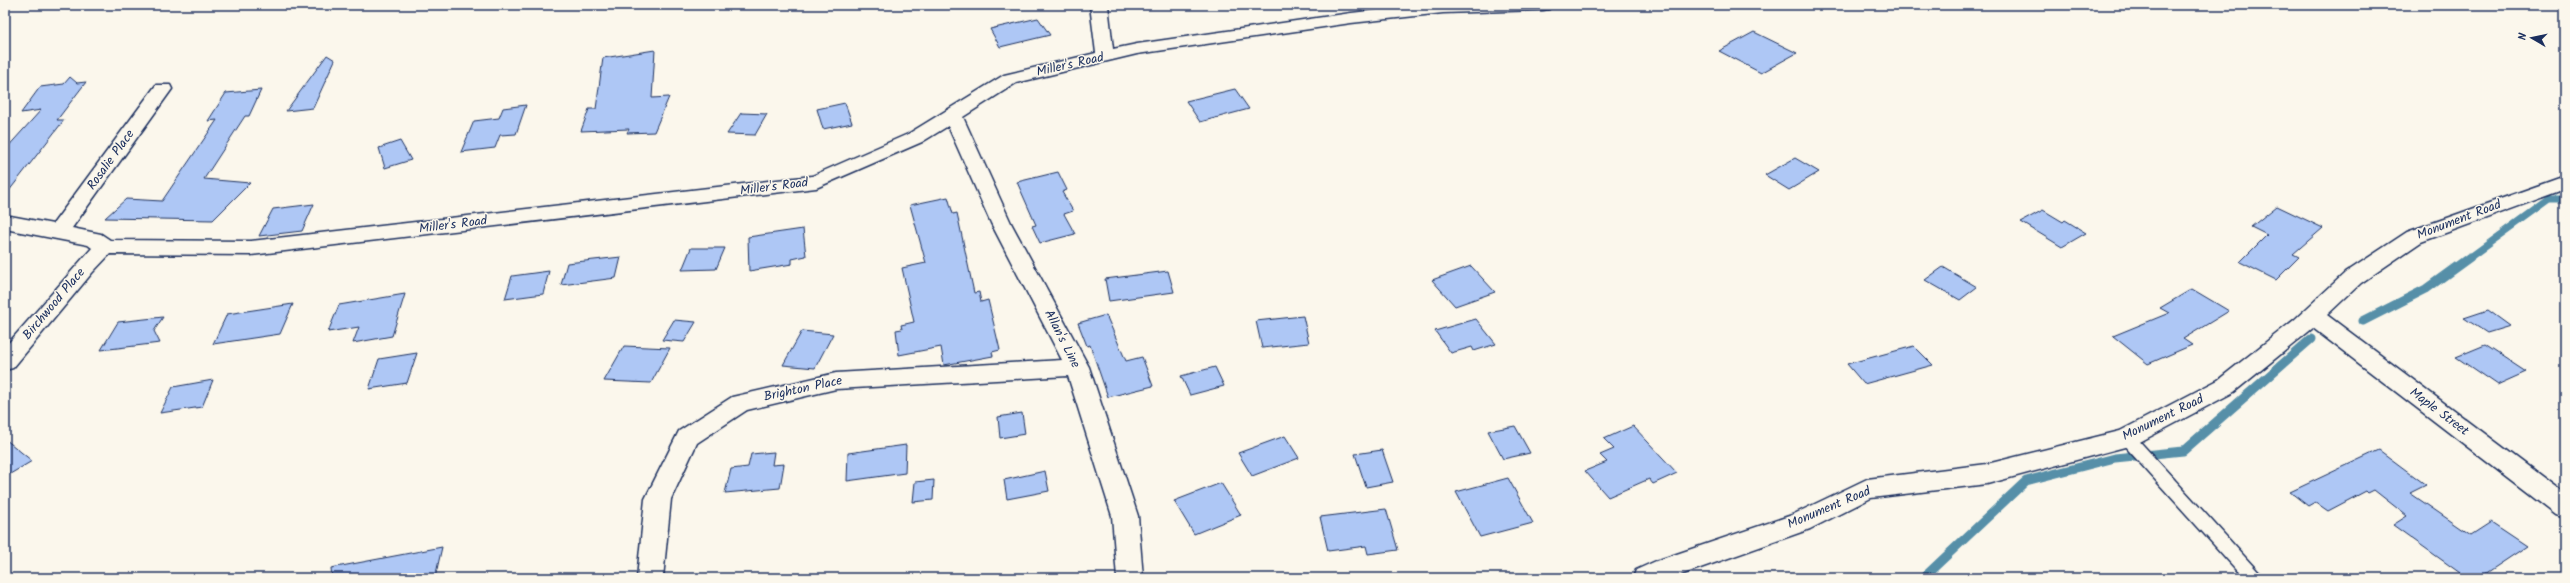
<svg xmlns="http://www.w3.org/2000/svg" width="2570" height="583" font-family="Kalam,sans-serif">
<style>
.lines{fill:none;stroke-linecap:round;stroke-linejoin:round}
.stream-far1{stroke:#568fa8;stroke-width:7}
.stream{stroke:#568fa8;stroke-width:9}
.building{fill:#aec7f5;stroke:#1b2f5e}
.service-casing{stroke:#1b2f5e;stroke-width:3}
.minor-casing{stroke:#1b2f5e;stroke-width:3}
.service{fill:#fbf7ec;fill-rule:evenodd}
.minor{fill:#fbf7ec;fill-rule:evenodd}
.labels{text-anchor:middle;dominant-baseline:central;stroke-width:3;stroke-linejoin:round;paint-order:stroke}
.street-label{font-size:13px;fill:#1b2f5e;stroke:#fbf7ec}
</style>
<rect width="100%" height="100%" fill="#fbf7ec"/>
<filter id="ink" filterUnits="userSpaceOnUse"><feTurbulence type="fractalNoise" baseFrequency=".025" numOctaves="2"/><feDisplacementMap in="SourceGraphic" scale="8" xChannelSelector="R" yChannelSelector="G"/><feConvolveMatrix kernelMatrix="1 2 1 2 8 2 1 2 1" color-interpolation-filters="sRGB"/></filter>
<g filter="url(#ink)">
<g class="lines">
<path class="stream-far1" d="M2469,258L2550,199H2565"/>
<path class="stream" d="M2363,321L2426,289L2470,257
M1923,578L2026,481L2115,458L2183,451L2311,339"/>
</g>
<path class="building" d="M1038,18L1050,35L1000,47L990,29Z
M1754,32L1797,53L1761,73L1719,51Z
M655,50L652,98L669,97L654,132L627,133L629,129L581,131L589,109H596L603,58Z
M327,55L335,60L313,108L286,111Z
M70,77L77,83L86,82L57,120H64L5,196V150L41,110L21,113L40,87L64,84Z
M1235,89L1249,109L1200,122L1186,101Z
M261,90L249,116H245L204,179L250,183L213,220L105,218L126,199L162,201L217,120L208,121L226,93Z
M845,103L852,123L823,129L817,109Z
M526,105L516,134L500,135L495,148L461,152L474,121L499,118L503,108Z
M741,113L767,114L755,135L727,134Z
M400,141L411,160L385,168L379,148Z
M1795,158L1819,172L1789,190L1765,175Z
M1058,172L1067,190L1062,192L1073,211L1064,214L1075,234L1040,243L1032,226L1036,225L1017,182Z
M948,197L953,214L957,213L974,293L979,292L981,302L988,300L1000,350L992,352L993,356L944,365L941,347L899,355L896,330L902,329L901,325L914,322L902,268L926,263L910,205Z
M314,204L302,231L259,236L273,209Z
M2277,206L2323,228L2293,254L2299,257L2276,280L2240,262L2267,235L2251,227Z
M2043,210L2063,222L2065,220L2086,233L2062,247L2021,222Z
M803,229L806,256L792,259V264L749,271L748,237Z
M691,248H725L716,269L682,270Z
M621,257L616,278L561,285L567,263Z
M1471,266L1495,292L1455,306L1432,280Z
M1943,267L1977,287L1960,300L1925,280Z
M549,271L543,294L505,299L512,276Z
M1168,271L1174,292L1109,301L1105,279Z
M2192,289L2229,311L2183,339L2192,345L2148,364L2113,336L2169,313L2160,308Z
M405,294L392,336L353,343L359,327L328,332L339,305Z
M293,304L280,334L213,344L227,314Z
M2488,310L2510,326L2487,333L2464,318Z
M1106,315L1126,361L1142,357L1153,386L1108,397L1090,345L1087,346L1078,323Z
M1303,316L1309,343L1262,348L1256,321Z
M163,317L154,331L160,343L101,350L118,322Z
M1476,319L1496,344L1474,351L1472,347L1451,353L1435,331Z
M674,320L696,322L684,342L662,340Z
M802,331L833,334L815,368L783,365Z
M2485,345L2526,372L2497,385L2456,357Z
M624,346L670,348L651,383L604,381Z
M1914,346L1933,365L1864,384L1847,364Z
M417,353L407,383L369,389L379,359Z
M1215,367L1224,386L1190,395L1181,376Z
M213,380L202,407L160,413L173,387Z
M1022,413L1025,434L1000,438L998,417Z
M1515,426L1530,453L1503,459L1488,431Z
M1633,426L1677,473L1653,484L1649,479L1608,497L1585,471L1607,462L1600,455L1614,449L1604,439Z
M1285,436L1299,458L1252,476L1238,453Z
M5,439L32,461L5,477Z
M906,445L905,473L847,481L848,453Z
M1382,450L1393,482L1366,487L1355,454Z
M2379,450L2426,485L2410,493L2471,535L2491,522L2527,546L2479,578H2467L2393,525L2407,516L2374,490L2368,493L2366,491L2328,511L2315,502L2308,506L2290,492Z
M774,452L772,465L784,464L780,488L725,493L731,469L748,467L751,454Z
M1045,471L1049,491L1007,499L1004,480Z
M1508,478L1533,523L1480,537L1456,492Z
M934,480L933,500L913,502L915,482Z
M1221,483L1241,515L1194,534L1174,501Z
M1386,509L1398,550L1368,554L1366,546L1328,551L1320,517Z
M442,547L435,578H332L331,568Z"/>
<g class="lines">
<defs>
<path id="service" d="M2127,432L2133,434L2264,578H2244L2121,442L2119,438L2121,434Z"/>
<path id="minor" d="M1090,5H1108L1113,49L1137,44L1351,13L1423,5H1552L1549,9L1543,10L1443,13L1351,23L1137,54L1016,83L963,117L1011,223L1089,367L1138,516L1143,578H1117L1112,516L1068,376L836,389L747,410L697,443L671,499L663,578H637L645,499L679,431L732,397L836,373L1062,360L991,223L948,126L922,142L816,188L251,255L110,254L92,273L13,368L5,370V347L92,248L88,245L5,229V215L53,224L156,85H170L172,89L72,228L101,234L110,240L251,241L812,176L908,134L1004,75L1096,53Z
M2565,176V189L2421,242L2361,283L2327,315L2565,494V518L2556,515L2313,328L2234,392L2136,444L1987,484L1871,498L1810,529L1672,578H1633L1636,570L1656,561L1792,515L1867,479L1987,464L2120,431L2218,380L2294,320L2345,273L2407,232Z"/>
</defs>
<use href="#service" class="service-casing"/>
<use href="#minor" class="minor-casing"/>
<use href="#service" class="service"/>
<use href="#minor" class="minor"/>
</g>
</g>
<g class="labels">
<g class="street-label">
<text transform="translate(1070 65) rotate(-13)">Miller's Road</text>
<text transform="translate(111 160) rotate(-54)">Rosalie Place</text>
<text transform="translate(774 187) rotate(-7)">Miller's Road</text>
<text transform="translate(2459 220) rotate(-21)">Monument Road</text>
<text transform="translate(453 225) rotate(-7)">Miller's Road</text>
<text transform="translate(54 304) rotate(-50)">Birchwood Place</text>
<text transform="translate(1062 339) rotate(63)">Allan's Line</text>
<text transform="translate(803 389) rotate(-12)">Brighton Place</text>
<text transform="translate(2439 412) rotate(37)">Maple Street</text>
<text transform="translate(2163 418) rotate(-26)">Monument Road</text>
<text transform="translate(1829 508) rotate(-23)">Monument Road</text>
</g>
</g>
<rect width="2570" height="583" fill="none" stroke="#fbf7ec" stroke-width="20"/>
<rect x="10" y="10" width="2550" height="563" fill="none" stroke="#1b2f5e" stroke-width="1.5" filter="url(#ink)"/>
<g transform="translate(2532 38) rotate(279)" stroke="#fbf7ec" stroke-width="3" paint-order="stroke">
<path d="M0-3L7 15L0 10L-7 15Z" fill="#1b2f5e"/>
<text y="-6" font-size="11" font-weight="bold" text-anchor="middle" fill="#1b2f5e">N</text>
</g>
</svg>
